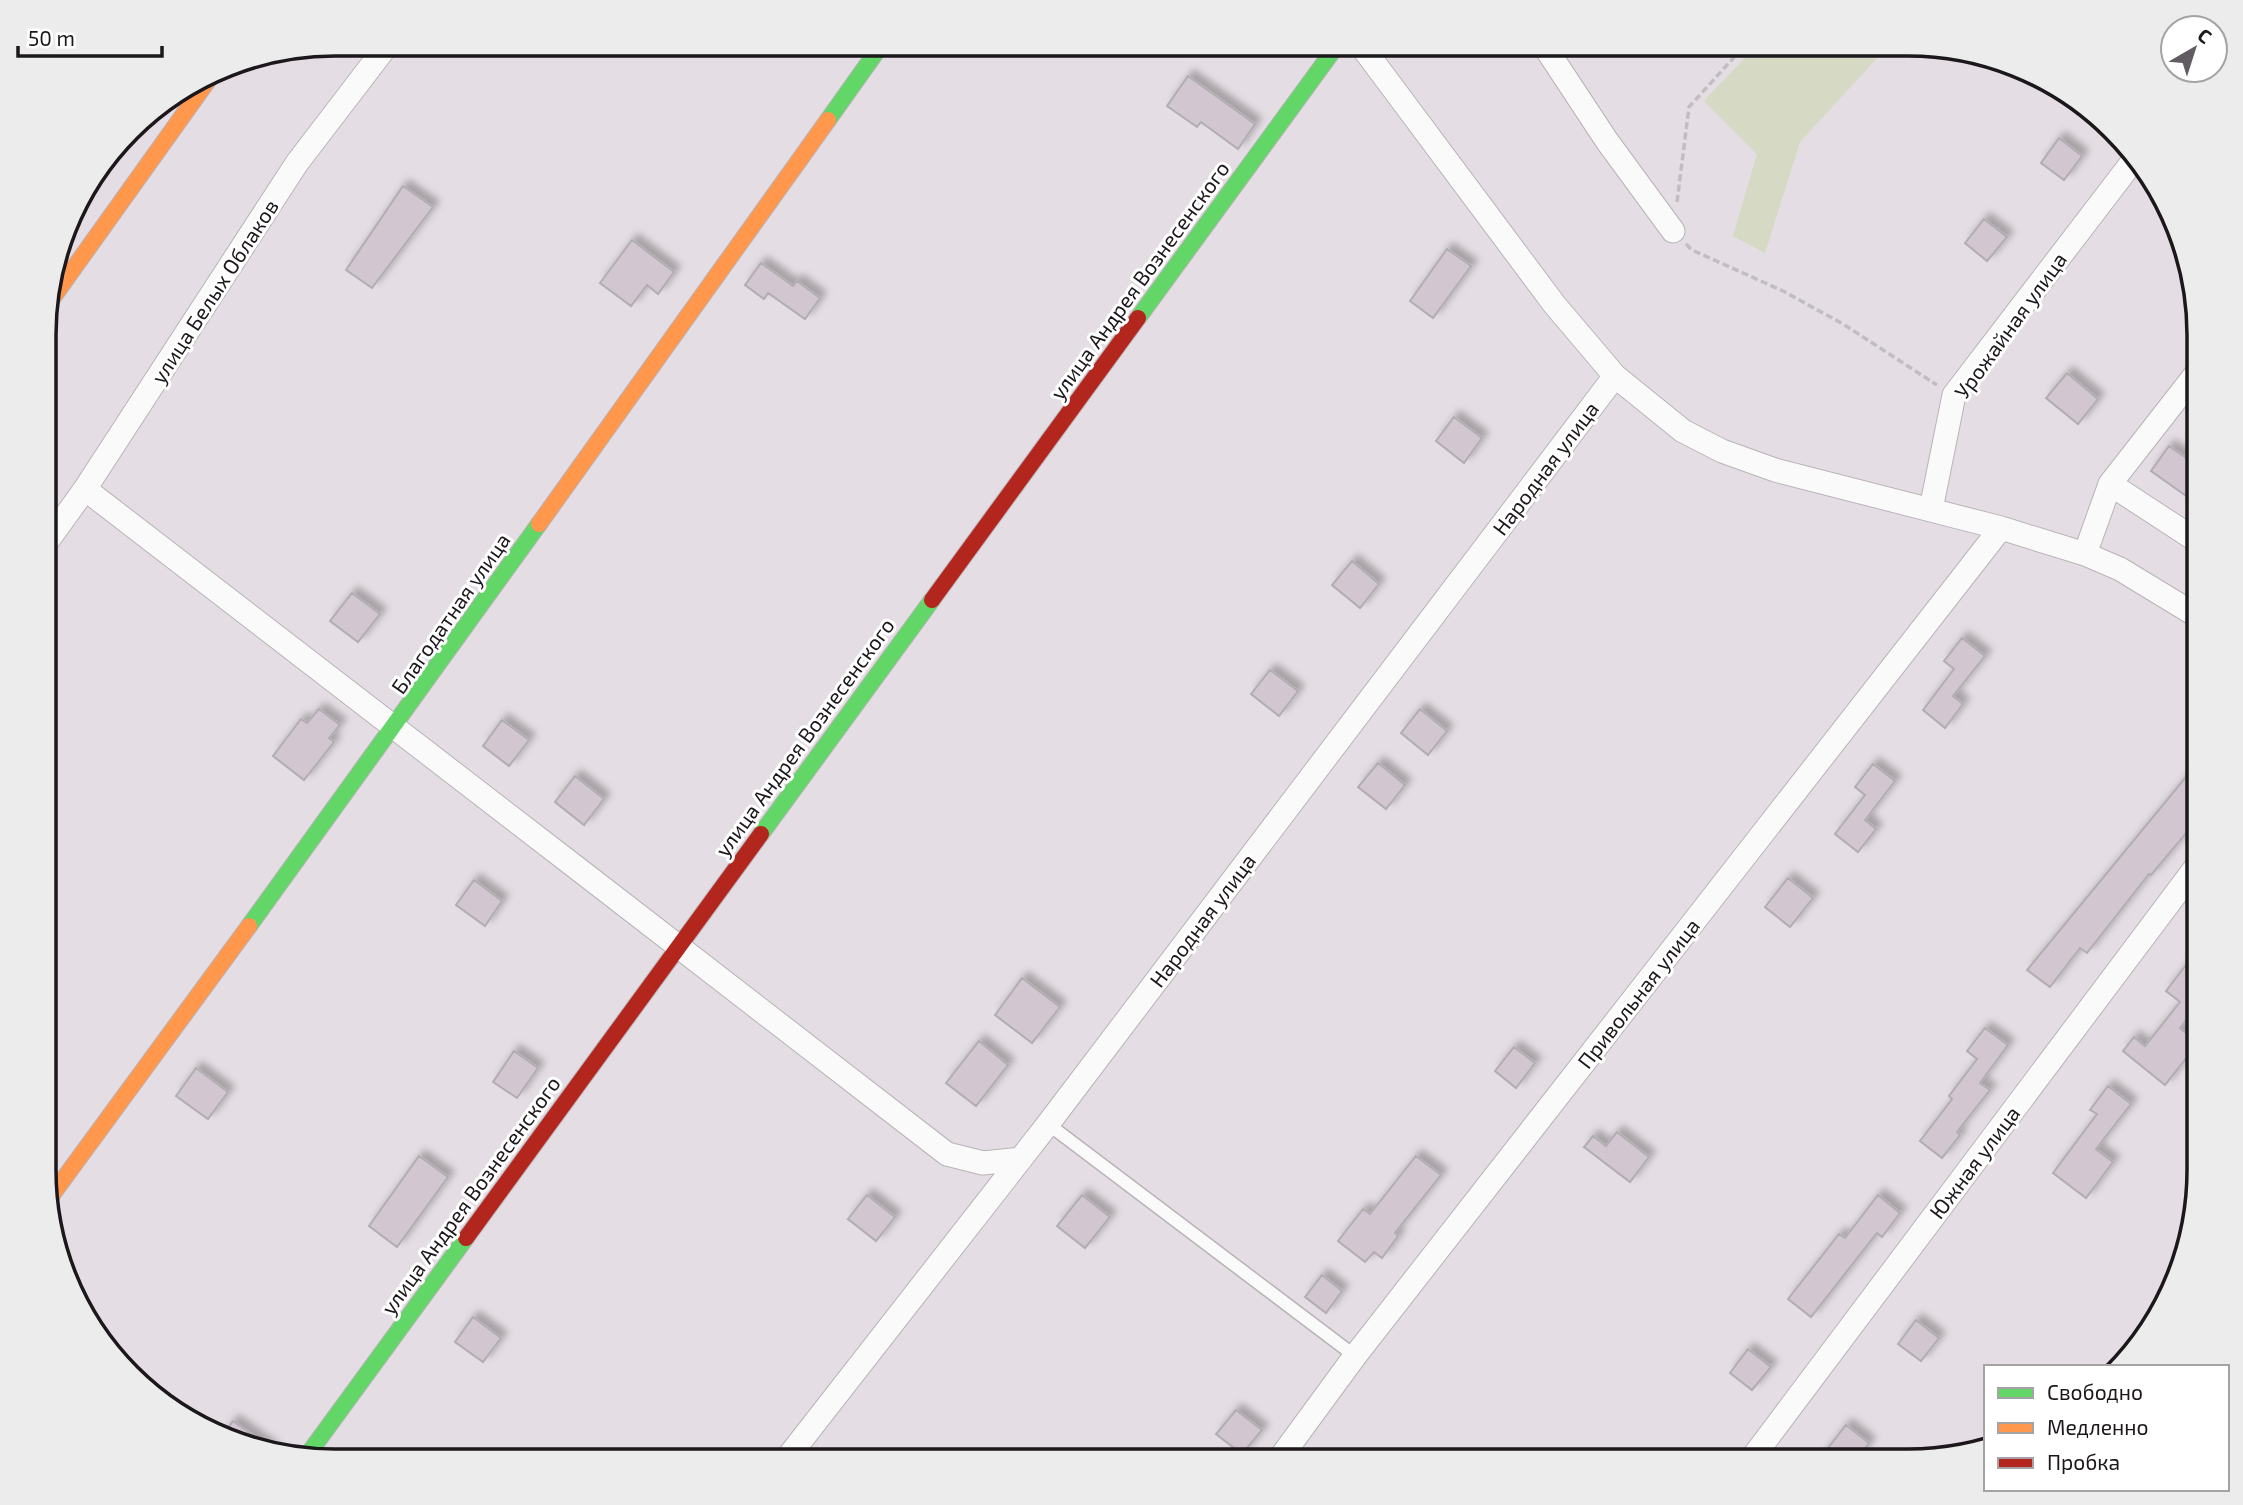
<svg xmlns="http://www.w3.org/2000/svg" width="2243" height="1505" font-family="'Exo 2',sans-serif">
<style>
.green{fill:#d6d9c4}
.building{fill:#d2c6d1;stroke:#b2adb2;stroke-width:2;filter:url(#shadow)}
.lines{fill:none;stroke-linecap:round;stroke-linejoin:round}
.lane-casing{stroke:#b9b3b8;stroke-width:15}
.street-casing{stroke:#b9b3b8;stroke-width:25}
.fast-casing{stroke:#b9b3b8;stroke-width:18}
.slow-casing{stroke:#b9b3b8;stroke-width:18}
.jam-casing{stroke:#b9b3b8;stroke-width:18}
.path{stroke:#c0bec0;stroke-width:3.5;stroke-dasharray:7 3.5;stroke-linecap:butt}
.lane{stroke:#fbfafb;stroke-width:12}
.street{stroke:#fbfafb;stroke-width:23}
.fast{stroke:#63d668;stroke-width:16}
.slow{stroke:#ff974d;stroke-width:16}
.jam{stroke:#b3261e;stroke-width:16}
.labels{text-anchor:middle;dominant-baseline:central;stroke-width:6;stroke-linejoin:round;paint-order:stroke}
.street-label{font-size:21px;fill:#1b171b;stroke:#fff}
.rim{fill:none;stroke:#1b171b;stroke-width:3.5}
</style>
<defs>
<filter id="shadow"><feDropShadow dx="6" dy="-6" stdDeviation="3.5" flood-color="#0004"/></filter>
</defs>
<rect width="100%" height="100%" fill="#e4dde3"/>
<path class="green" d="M1758,44H1890L1800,142L1765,253L1733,236L1757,154L1704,101Z"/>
<path class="building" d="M1188,76L1255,124L1238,149L1201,122L1197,127L1167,106Z
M2059,138L2082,156L2064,180L2041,163Z
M403,186L433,207L372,288L346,270Z
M1984,219L2007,237L1987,261L1965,243Z
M632,240L674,272L658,294L647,285L631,306L600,283Z
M1447,249L1471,266L1433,318L1410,301Z
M761,263L793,286L797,281L820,298L805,319L768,293L764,299L745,285Z
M2067,373L2098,399L2078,424L2046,398Z
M1454,417L1482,438L1464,463L1436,441Z
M2169,446L2199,467V505L2151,471Z
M1352,561L1379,584L1360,608L1332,585Z
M352,593L380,614L358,642L330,621Z
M1962,638L1985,656L1953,696L1963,704L1945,728L1923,710L1954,669L1944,661Z
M1270,670L1298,691L1279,716L1251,694Z
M319,709L340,725L329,738L334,742L304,780L273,756L301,719L307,723Z
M1420,709L1447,731L1428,755L1401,733Z
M502,720L529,740L509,766L483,746Z
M2199,761V818L2151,875L2149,874L2087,953L2080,948L2050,987L2027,970Z
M1378,763L1405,785L1386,809L1358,787Z
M1873,764L1895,781L1865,820L1876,829L1858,852L1835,834L1865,795L1855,787Z
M575,776L604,799L584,825L555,802Z
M1788,878L1813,898L1790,927L1765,907Z
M474,880L502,901L485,926L456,905Z
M2199,948V1003L2180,1028L2198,1043L2165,1085L2123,1051L2134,1037L2145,1046L2180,1002L2166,991Z
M1022,978L1060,1007L1032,1043L995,1015Z
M1985,1028L2008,1045L1980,1083L1990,1090L1957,1132L1960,1135L1942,1158L1920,1141L1952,1099L1949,1096L1977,1059L1967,1051Z
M979,1041L1008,1065L976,1106L946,1083Z
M1514,1047L1535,1063L1516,1088L1495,1071Z
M514,1051L538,1068L517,1098L493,1082Z
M196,1068L228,1092L208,1119L176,1096Z
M2108,1086L2131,1104L2096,1149L2113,1162L2086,1198L2053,1173L2097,1114L2090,1110Z
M1617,1132L1649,1157L1630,1182L1584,1147L1593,1136L1606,1146Z
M419,1156L448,1177L397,1247L369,1226Z
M1416,1156L1441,1175L1395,1233L1398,1236L1382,1258L1374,1252L1365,1262L1338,1241L1363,1209L1370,1214Z
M867,1195L895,1217L876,1241L848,1219Z
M1082,1195L1110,1217L1085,1248L1057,1226Z
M1878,1195L1900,1213L1882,1237L1877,1233L1811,1317L1788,1299L1839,1234L1845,1238Z
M1322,1275L1342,1291L1326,1313L1305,1297Z
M473,1317L501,1338L483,1362L455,1342Z
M1916,1320L1939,1338L1921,1361L1898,1344Z
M1748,1349L1771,1367L1752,1390L1730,1373Z
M1236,1410L1262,1430L1242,1454L1216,1434Z
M233,1421L275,1451L241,1446L222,1436Z
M1846,1425L1869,1443L1856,1461H1818Z"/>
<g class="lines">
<defs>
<path id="lane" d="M1048,1124L1355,1356"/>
<path id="street" d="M1360,44L1554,304L1615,376L1683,431L1722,451L1775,470L2001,528L2085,554L2120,569L2199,617
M1543,44L1607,141L1673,231
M2110,484L2199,542
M85,489C374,709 659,933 947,1154L983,1163L1021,1159
M1931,509L1954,395L2133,161
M46,543L85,489L297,163L388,44
M2085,554L2110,484L2199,370
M785,1461L1048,1124L1615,376
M1278,1461L1355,1356L2001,528
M1750,1461L2199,863"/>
<path id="fast" d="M828,120L882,44
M1138,318L1338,44
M761,834L932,600
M249,926L539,524
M306,1457L466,1238"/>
<path id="slow" d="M46,307L214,72
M539,524L828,120
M46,1203L249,926"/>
<path id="jam" d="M932,600L1138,318
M466,1238L761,834"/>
</defs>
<use href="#lane" class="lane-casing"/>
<use href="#street" class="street-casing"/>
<use href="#fast" class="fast-casing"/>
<use href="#slow" class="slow-casing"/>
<use href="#jam" class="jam-casing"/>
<path class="path" d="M1677,202L1689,107L1746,44
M1686,244L1692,250L1783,291L1843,324L1937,385"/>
<use href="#lane" class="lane"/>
<use href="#street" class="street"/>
<use href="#fast" class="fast"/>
<use href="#slow" class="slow"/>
<use href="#jam" class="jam"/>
</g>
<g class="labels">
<g class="street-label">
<text transform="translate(1139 280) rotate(-54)">улица Андрея Вознесенского</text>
<text transform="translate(214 291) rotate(-57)">улица Белых Облаков</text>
<text transform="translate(2010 325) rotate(-54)">Урожайная улица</text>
<text transform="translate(1545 468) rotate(-53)">Народная улица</text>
<text transform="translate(450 613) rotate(-55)">Благодатная улица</text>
<text transform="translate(804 737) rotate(-54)">улица Андрея Вознесенского</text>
<text transform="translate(1202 920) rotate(-53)">Народная улица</text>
<text transform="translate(1638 993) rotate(-52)">Привольная улица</text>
<text transform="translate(1974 1162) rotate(-53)">Южная улица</text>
<text transform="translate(470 1195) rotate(-54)">улица Андрея Вознесенского</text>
</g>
</g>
<path d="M0 0H2243V1505H0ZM335 56H1908A279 279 0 0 1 2187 335V1170A279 279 0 0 1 1908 1449H335A279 279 0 0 1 56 1170V335A279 279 0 0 1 335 56Z" fill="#edeced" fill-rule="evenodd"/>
<path class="rim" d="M335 56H1908A279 279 0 0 1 2187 335V1170A279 279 0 0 1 1908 1449H335A279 279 0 0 1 56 1170V335A279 279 0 0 1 335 56Z"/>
<rect x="1984" y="1365" width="245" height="126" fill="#ffffff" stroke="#a4a2a4" stroke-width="2"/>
<rect x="1998" y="1388" width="35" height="10" fill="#63d668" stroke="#a4a2a4" stroke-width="2"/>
<text x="2047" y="1400" font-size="21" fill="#1b171b">Свободно</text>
<rect x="1998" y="1423" width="35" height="10" fill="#ff974d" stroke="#a4a2a4" stroke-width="2"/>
<text x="2047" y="1435" font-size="21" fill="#1b171b">Медленно</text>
<rect x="1998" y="1458" width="35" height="10" fill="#b3261e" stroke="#a4a2a4" stroke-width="2"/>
<text x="2047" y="1470" font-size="21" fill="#1b171b">Пробка</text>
<g transform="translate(2194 49) rotate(39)"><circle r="33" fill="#ffffff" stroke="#a4a2a4" stroke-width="2"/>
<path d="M0-5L12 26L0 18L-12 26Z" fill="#615c61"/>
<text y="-10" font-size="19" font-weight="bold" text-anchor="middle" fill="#1b171b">С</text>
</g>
<path d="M18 46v10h144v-10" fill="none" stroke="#1b171b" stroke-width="3.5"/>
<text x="28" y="46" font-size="21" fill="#1b171b" stroke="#ffffff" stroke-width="5" paint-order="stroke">50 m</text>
</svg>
